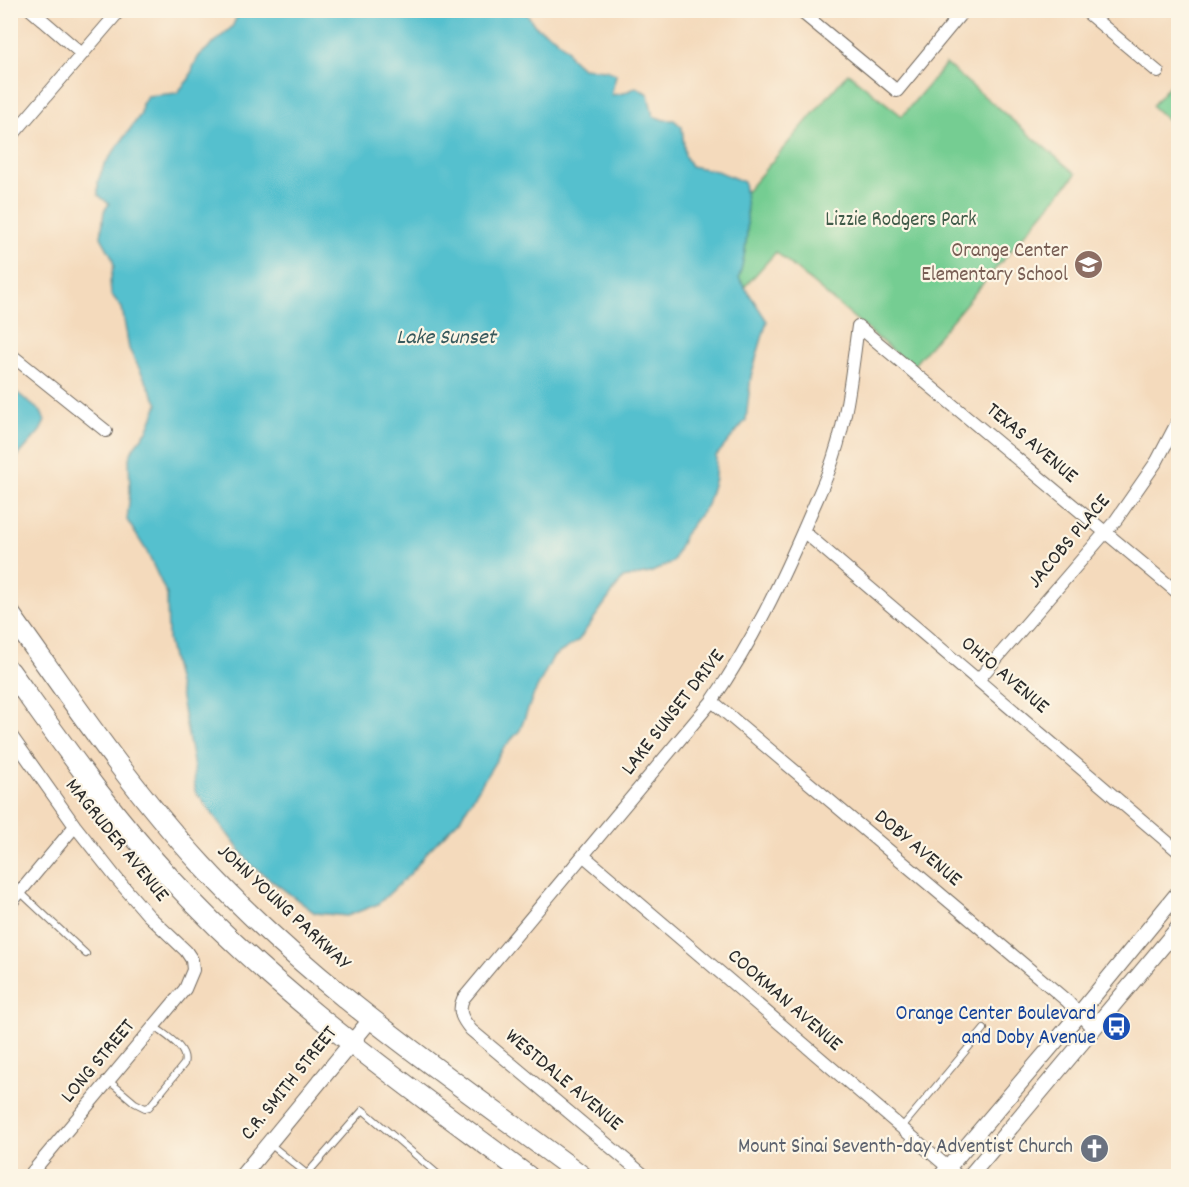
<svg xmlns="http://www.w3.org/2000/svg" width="1189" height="1187" font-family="Dekko,sans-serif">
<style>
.green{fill:#75cd92;stroke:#507c5e;stroke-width:1.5}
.water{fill:#54c0ce;stroke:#40767c;stroke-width:1.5}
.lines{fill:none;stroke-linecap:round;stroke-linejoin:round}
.service-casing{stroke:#71685e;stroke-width:8}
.minor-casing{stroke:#71685e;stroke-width:14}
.tertiary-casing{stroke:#71685e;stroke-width:17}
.primary-casing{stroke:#71685e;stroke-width:22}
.service{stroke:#fff;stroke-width:6}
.minor{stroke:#fff;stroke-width:12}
.tertiary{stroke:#fff;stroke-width:15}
.primary{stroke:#fff;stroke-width:20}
.labels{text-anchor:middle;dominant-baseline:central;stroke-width:4.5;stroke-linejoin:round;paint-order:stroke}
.park-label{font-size:21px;fill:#415c4a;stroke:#fcf5e5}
.education-label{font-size:21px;fill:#785e54;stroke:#fcf5e5;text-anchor:end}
.street-label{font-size:21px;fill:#2b2b2b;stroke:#fcf5e5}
.transit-label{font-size:21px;fill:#164399;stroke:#fcf5e5;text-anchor:end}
.worship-label{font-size:21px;fill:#5b616d;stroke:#fcf5e5;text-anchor:end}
.water-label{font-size:22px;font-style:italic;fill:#37585c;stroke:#fcf5e5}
</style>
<rect width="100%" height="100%" fill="#fcf5e5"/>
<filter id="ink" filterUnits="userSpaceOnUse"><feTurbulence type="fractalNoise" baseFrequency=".0167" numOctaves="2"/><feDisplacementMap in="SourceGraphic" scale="12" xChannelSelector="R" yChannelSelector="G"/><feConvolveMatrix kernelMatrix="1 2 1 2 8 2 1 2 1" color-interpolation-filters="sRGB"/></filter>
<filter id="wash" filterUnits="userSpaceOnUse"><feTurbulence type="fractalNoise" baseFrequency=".008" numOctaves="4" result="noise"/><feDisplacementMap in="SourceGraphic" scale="24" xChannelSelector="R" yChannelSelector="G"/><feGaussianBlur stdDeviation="1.35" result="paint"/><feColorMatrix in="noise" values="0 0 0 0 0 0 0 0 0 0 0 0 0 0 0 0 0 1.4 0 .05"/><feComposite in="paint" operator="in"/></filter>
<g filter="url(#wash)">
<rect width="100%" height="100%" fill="#f4dabc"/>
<path class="green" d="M946,64L1076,174L912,367L776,252L713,322L703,242L848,73L902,116Z
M1178,75V130L1152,106Z"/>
<path class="water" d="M240,10L525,11L535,26L554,37L567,49L570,57L582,68L606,70L616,74C616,82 611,87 612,95L624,93L636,87L648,94L653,116L664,120H674L682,127L685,156L691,166L717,171L744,182C749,219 749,242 739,278L767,321L751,376L746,420L716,456L715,478L707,505L685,534L673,562L650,573L623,578L578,641L553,657L533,696L520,730L503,749L460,819L429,850L410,874L378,904L347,916L315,913L251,865L195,791L194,767L179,688L168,640L167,595L146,550L127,520L130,493L129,458L134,447L147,431L158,404L129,349L122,308L111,294L110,281L114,266L112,257L101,237L104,211L109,204L98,195V181L104,165L141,114L142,104L147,96L177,93L189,79L194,65L199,56L232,27Z
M10,387L41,412L45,421L40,431L11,464Z"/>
</g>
<g filter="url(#ink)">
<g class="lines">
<defs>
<path id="service" d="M20,892L86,954
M109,1081L135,1103L145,1108L149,1107L184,1064C189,1048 166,1036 154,1026
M902,1127L984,1029
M270,1144L307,1174L363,1110L440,1176"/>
<path id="minor" d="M31,10L82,54
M799,10L897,91L964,10
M1084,10L1158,72
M10,138L120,10
M858,326L1178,593
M10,354L106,431
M803,531L1178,851
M978,680L1116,520L1157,461L1178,421
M712,701L1067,1001L1094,1030
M10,734L75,826L117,879L148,915L186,951L192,960L193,970L185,989L29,1176
M584,856L958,1176
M10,904L75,826
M645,1176L471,1030C463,1020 457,1012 463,999L712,701C752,643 782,580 810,515C818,496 828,476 834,456C848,414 852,369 858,326"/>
<path id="tertiary" d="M242,1176L371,1019
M941,1176L1079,1014L1178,893
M970,1176L1178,928"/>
<path id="primary" d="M10,614C71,699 129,786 200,863C311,985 451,1078 582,1176
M10,671C62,743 112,815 172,880C277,995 404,1083 528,1176"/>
</defs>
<use href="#service" class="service-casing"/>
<use href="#minor" class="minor-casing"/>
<use href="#tertiary" class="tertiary-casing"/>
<use href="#primary" class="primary-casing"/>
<use href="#service" class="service"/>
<use href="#minor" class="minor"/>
<use href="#tertiary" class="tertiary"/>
<use href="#primary" class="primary"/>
</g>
</g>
<defs>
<symbol id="school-disc" viewBox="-11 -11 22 22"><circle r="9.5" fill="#8d6e63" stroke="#fcf5e5"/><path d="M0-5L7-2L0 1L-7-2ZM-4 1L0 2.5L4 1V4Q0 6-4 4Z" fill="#fff"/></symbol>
<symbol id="bus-disc" viewBox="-11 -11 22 22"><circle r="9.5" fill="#1a4fb4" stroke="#fcf5e5"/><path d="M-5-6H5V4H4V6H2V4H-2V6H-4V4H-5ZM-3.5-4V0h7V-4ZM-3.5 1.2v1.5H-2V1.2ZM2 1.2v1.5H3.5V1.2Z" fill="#fff"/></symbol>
<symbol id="church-disc" viewBox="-11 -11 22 22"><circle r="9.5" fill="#6b7280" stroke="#fcf5e5"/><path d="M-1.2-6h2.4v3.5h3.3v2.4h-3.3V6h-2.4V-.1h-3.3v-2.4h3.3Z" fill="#fff"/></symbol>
</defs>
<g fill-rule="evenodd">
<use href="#school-disc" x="1072" y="248" width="33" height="33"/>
<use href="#bus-disc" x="1100" y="1010" width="33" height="33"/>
<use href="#church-disc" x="1078" y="1132" width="33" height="33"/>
</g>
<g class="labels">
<g class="park-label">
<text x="901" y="221">Lizzie Rodgers Park</text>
</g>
<g class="education-label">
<text x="1068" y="252">Orange Center<tspan x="1068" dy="24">Elementary School</tspan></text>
</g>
<g class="street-label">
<text transform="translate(1031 444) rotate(40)">TEXAS AVENUE</text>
<text transform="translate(1070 542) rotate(-50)">JACOBS PLACE</text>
<text transform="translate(1004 676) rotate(40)">OHIO AVENUE</text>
<text transform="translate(674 713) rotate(-52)">LAKE SUNSET DRIVE</text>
<text transform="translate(116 841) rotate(51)">MAGRUDER AVENUE</text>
<text transform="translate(917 849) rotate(40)">DOBY AVENUE</text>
<text transform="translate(283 908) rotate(43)">JOHN YOUNG PARKWAY</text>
<text transform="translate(784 1001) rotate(41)">COOKMAN AVENUE</text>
<text transform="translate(99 1062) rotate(-50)">LONG STREET</text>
<text transform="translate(563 1081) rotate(40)">WESTDALE AVENUE</text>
<text transform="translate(290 1084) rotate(-51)">C.R. SMITH STREET</text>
</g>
<g class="transit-label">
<text x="1096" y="1015">Orange Center Boulevard<tspan x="1096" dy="24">and Doby Avenue</tspan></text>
</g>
<g class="worship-label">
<text x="1073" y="1148">Mount Sinai Seventh-day Adventist Church</text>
</g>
<g class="water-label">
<text x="446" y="338">Lake Sunset</text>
</g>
</g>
<rect width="1189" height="1187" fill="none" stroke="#fcf5e5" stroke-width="36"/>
</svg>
